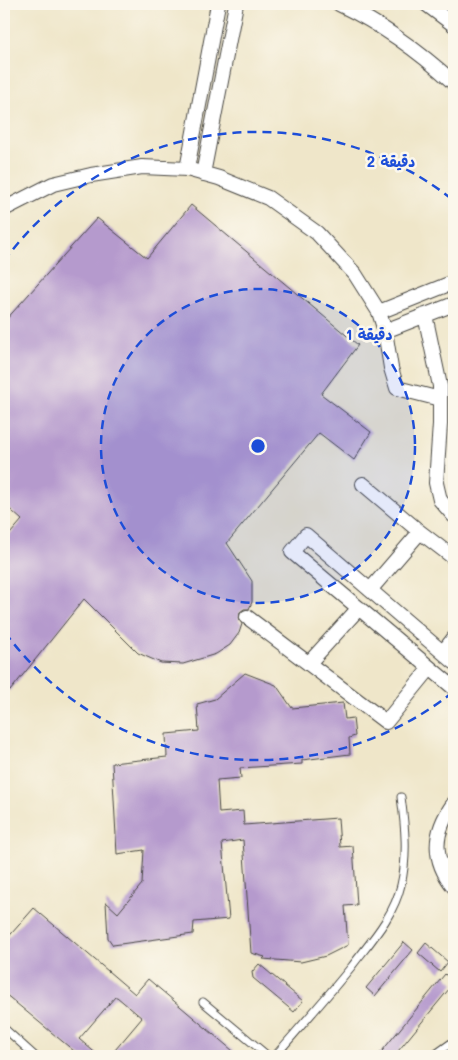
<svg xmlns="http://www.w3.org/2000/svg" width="458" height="1060" font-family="Mali,'Playpen Sans Arabic',sans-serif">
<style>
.building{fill:#b59acd}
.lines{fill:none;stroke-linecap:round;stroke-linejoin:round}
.service-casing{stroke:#484743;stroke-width:9}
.minor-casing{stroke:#484743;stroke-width:16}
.service{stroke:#fff;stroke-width:7}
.minor{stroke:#fff;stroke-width:14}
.ring{fill:none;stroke:#1d4ed8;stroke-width:2.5;stroke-dasharray:9 6}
.centre{fill:#1d4ed8;stroke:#fbf7ec;stroke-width:2.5}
.ring-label{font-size:15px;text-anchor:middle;font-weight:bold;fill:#1d4ed8;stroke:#fbf7ec;stroke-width:5;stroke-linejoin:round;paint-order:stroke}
</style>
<rect width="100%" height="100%" fill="#fbf7ec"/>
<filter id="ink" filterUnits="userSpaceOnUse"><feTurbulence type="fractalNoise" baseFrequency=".02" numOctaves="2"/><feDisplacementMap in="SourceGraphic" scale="10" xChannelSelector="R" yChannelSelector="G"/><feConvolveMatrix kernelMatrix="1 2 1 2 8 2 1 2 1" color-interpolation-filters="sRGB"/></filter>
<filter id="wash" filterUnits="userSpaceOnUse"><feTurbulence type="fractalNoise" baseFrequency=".0096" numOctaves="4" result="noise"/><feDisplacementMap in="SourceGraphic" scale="20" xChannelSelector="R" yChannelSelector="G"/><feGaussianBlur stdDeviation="1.12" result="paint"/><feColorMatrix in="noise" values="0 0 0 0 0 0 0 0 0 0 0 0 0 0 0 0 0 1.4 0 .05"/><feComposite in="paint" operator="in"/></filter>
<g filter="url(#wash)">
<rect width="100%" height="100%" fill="#efe6c9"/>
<g id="blocks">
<path class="building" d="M191,205L358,345L321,394L371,432L354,460L319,433L227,543L252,581V602L249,609H244L240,612L239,620L242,624L239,633L230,645L216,654L183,664L161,663L138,653L84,599L10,691L4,686V541L22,520L4,504V322L97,218L147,258Z
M245,673L276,685L292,708L343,703L345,719L353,718L355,736L349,738L350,754L302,760V764L240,768L241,778L217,780L219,813L243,811L244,825L338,818L340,847L353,846L357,905L345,906L348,945L326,956L301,962L263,959L265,957L251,953L243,840L222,843L229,919L194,922L193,934L113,945L108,938L106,902L118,913L142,884L144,850L117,854L112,763L167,757L166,734L199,731L197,704L215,699Z
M34,908L135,994L148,979L239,1056H110L142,1018L117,997H115L79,1039L99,1056H80L4,993V942Z
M404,942L413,950L375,996L366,988Z
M426,943L448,962L440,972L418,953Z
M259,964L303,1001L294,1012L253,978L252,972Z
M445,974L454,983L394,1056H378Z"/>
</g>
</g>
<g filter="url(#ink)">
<use href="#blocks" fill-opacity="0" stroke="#484743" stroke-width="1"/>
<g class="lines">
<defs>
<path id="service" d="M203,1002L268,1056
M4,1028L35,1056
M275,1056C301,1026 327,997 352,966C371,941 394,916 401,885C408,856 405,826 401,797
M433,1056L454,1041"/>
<path id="minor" d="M339,4C381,24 420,52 454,83
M426,4L454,25
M187,169L218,4
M203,174L236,4
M4,209L53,184L91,175L142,167L187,169L219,178L268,198L317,233L355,274L379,312L385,331L391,368L397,388L440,399
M379,312L454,282
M425,315L440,386V424L436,483L440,500L454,516
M385,331L454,304
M363,484L420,532L370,590
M420,532L454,558
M247,617L386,722L430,668
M443,652L454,638
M454,662L306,535L292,552L454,688
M309,663L359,608
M454,803C433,832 431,859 454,887"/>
</defs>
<use href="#service" class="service-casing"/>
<use href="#minor" class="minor-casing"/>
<use href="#service" class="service"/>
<use href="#minor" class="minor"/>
</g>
</g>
<circle cx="258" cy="446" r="157" fill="#1d4ed8" fill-opacity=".12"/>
<g class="ring">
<circle cx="258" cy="446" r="157"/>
<path d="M453 692A314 314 0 0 1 4 631M4 261A314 314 0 0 1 453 200"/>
</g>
<circle cx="258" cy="446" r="8" class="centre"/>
<g class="ring-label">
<text x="391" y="167">2 دقيقة</text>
<text x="369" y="340">1 دقيقة</text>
</g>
<rect width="458" height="1060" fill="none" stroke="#fbf7ec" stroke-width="20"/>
</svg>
